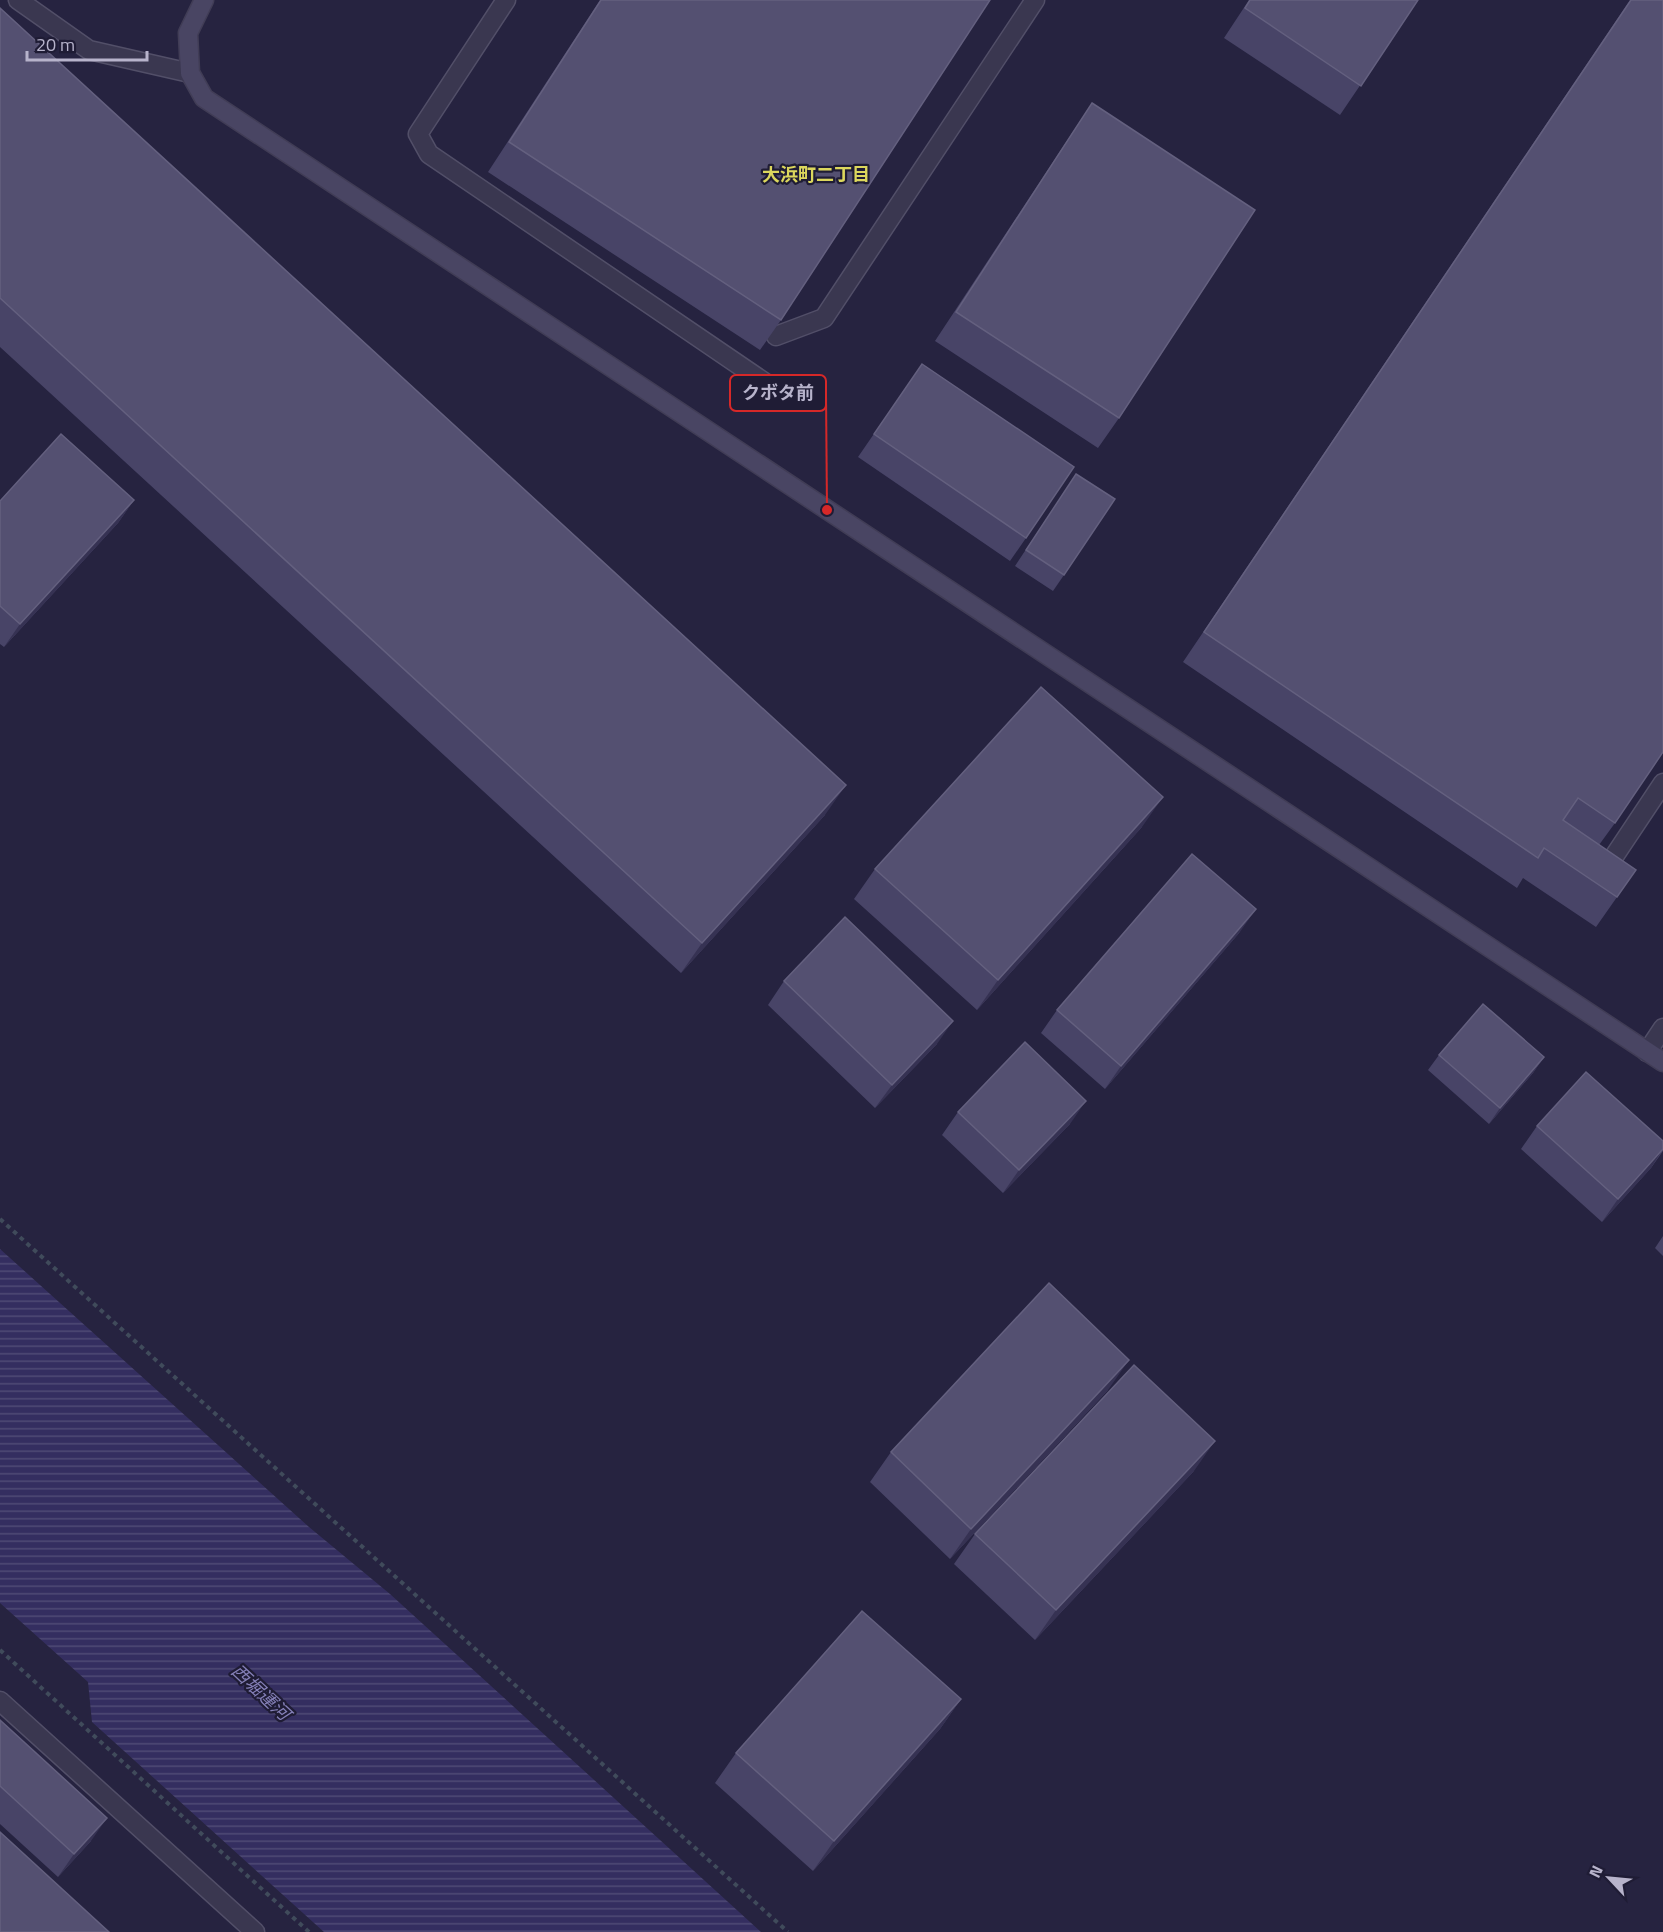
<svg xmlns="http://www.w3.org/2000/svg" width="1663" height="1932" font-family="'Titillium Web','Noto Sans JP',sans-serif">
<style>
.water{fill:url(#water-rules)}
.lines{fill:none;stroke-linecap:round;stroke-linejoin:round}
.lane-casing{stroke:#524f68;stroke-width:21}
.street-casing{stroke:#524f68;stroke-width:21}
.secondary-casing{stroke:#413d56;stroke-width:21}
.path{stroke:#404b5b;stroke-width:4;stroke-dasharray:4.5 4.5;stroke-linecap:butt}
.lane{stroke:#3a3750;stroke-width:18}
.street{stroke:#3a3750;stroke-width:18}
.secondary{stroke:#494563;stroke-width:18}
.wall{fill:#484467}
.shaded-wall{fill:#363253}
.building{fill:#545071;stroke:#64607f;stroke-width:1.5}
.labels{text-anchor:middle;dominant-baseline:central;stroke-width:4.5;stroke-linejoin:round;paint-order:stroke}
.neighbourhood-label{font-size:18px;font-weight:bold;fill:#dcd75d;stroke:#1f1c35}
.water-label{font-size:18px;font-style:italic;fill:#8580b8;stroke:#1f1c35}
.leader{fill:none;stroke:#d62828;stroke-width:2}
.callout-dot{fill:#d62828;stroke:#1f1c35;stroke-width:2}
.callout{fill:#1f1c35;stroke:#d62828;stroke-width:2}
.callout-label{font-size:18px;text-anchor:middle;font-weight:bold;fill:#b7b3cb}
</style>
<defs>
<pattern id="water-rules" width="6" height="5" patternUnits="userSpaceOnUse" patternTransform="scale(1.5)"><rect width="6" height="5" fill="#342e60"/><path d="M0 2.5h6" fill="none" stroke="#4f4a75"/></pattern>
</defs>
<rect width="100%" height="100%" fill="#262340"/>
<path class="water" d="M0,1249L309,1527L390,1594L761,1932H324L92,1722L88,1682L0,1603Z"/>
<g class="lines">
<defs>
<path id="lane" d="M506,0L418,134L429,154L786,397
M776,336L824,318L1035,0
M1605,870L1663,783
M1647,1052L1663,1028"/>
<path id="street" d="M18,0L89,50L190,73
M0,1701L255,1932"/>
<path id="secondary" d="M204,0L188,33L190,73L204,98L1663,1062"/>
</defs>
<use href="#lane" class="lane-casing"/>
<use href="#street" class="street-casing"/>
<use href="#secondary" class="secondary-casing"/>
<path class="path" d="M0,1219L788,1932
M0,1650L309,1932"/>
<use href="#lane" class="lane"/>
<use href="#street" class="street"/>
<use href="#secondary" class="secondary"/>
</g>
<path class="wall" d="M600,0H990L781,320L760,350L488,172Z
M1249,0H1418L1340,115L1224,38Z
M1630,0H1663L1615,823L1599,845L1636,870L1596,927L1523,878L1517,888L1183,662Z
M0,8L825,815L681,973L0,347Z
M1092,103L1119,418L1098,448L935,341L1072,133Z
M922,364L1026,538L1010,561L858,457Z
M1076,474L1064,575L1053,591L1015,566Z
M134,500L118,523L4,647L0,644V501Z
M1142,827L977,1010L854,899L875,869Z
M1240,932L1105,1089L1041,1033L1057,1010Z
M784,981L937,1044L875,1108L768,1005Z
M1439,1055L1544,1057L1533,1073L1489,1124L1428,1070Z
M958,1112L1070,1124L1003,1193L942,1135Z
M1537,1126L1663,1141V1151L1651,1168L1602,1222L1521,1149Z
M1663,1236V1256L1655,1248Z
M1108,1390L950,1559L870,1482L891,1452Z
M1194,1471L1035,1640L954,1564L975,1534Z
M961,1699L940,1729L813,1871L715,1783L736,1753Z
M0,1720L91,1841L58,1877L0,1824Z"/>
<path class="shaded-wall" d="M134,500L118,523L4,647L20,624Z
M846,785L825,815L681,973L702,943Z
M1163,797L1142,827L977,1010L998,980Z
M1256,909L1240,932L1105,1089L1121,1066Z
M953,1021L937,1044L875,1108L892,1085Z
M1544,1057L1533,1073L1489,1124L1500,1108Z
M1086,1101L1070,1124L1003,1193L1019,1170Z
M1663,1149L1651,1168L1602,1222L1618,1199Z
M1129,1360L1108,1390L950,1559L971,1529Z
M1215,1441L1194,1471L1035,1640L1056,1610Z
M961,1699L940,1729L813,1871L834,1841Z
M107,1818L91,1841L58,1877L74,1854Z"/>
<path class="building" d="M601,0H990L781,320L509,142Z
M1250,0H1418L1361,86L1245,8Z
M1631,0H1663V752L1615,823L1578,798L1563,820L1636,870L1617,897L1544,848L1538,858L1204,632Z
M0,8L846,785L702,943L0,298Z
M1092,103L1255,210L1119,418L956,312Z
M922,364L1074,467L1026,538L874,434Z
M61,434L134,500L20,624L0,606V501Z
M1076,474L1115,499L1064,575L1026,550Z
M1041,687L1163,797L998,980L875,869Z
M1192,854L1256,909L1121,1066L1057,1010Z
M845,917L953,1021L892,1085L784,981Z
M1483,1004L1544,1057L1500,1108L1439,1055Z
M1025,1042L1086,1101L1019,1170L958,1112Z
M1586,1072L1663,1141V1149L1618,1199L1537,1126Z
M1049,1283L1129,1360L971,1529L891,1452Z
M1134,1365L1215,1441L1056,1610L975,1534Z
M862,1611L961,1699L834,1841L736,1753Z
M0,1720L107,1818L74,1854L0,1786Z
M0,1832L109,1932H0Z"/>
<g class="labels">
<g class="neighbourhood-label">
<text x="816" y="174">大浜町二丁目</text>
</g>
<g class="water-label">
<text transform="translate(261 1692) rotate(43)">西堀運河</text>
</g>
</g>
<path class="leader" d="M827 510L826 393"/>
<circle class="callout-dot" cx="827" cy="510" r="6"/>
<rect class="callout" x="730" y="375" width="96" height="36" rx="6"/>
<g class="callout-label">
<text x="778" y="399">クボタ前</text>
</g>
<g transform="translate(1609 1878) rotate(296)" stroke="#1f1c35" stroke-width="4.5" paint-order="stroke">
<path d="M0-4.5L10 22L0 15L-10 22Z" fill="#b7b3cb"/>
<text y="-9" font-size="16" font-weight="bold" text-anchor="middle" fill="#b7b3cb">N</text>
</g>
<path d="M27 51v9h120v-9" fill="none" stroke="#b7b3cb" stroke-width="3"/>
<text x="36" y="51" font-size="18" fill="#b7b3cb" stroke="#1f1c35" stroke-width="4.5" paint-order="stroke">20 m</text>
</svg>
